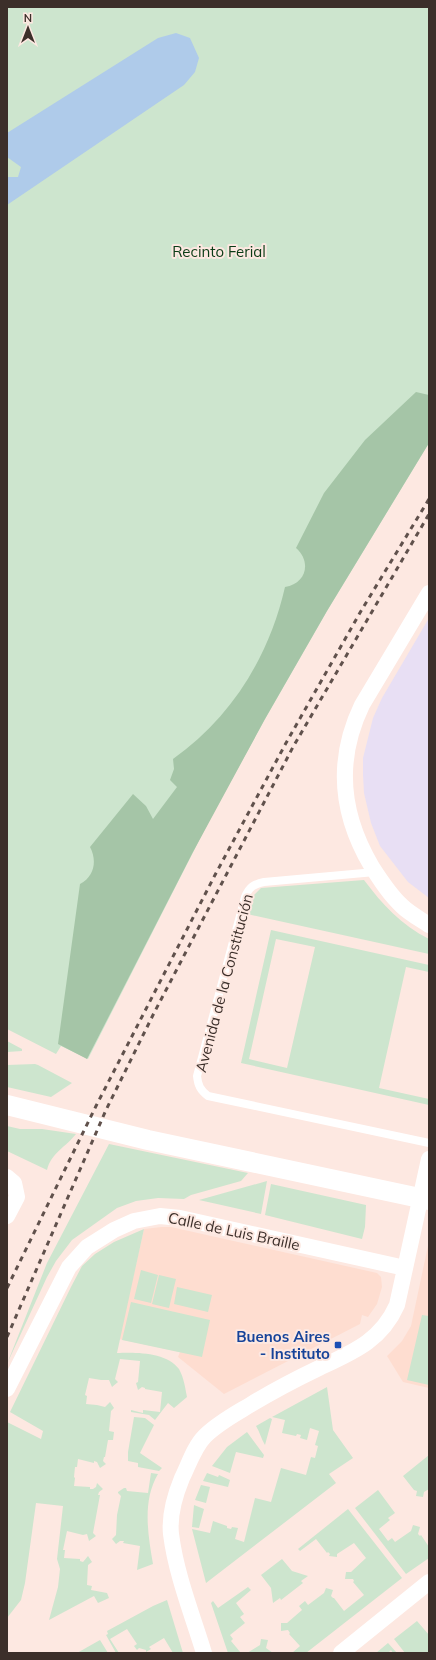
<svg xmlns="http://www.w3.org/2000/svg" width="436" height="1660" font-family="Mulish,sans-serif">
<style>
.built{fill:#feddd0}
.industrial{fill:#e8dff4}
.green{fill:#cde5ce;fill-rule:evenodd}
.forest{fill:#a5c5a7}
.water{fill:#afcbea}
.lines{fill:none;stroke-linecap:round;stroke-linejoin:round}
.service{stroke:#fff;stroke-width:8}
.minor{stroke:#fff;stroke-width:16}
.tertiary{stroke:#fff;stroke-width:20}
.rail{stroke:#60514c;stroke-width:3;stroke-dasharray:5 5;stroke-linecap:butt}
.transit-dot{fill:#1a4fb4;stroke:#fde8e1;stroke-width:1.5}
.labels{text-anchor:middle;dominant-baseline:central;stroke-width:4;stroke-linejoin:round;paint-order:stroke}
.park-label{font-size:15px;fill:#0a3c15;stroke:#fde8e1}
.street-label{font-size:15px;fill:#3c2f2a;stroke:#fde8e1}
.transit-label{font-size:15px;font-weight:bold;fill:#164399;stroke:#fde8e1;text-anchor:end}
</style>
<rect width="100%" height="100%" fill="#fde8e1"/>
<path class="built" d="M162,1227H171L377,1273L381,1277L382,1287L377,1304L368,1317L362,1315L360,1324L224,1394L178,1357L180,1352L119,1339L144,1229Z
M429,1241V1388L403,1382L387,1356L402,1341L411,1326Z"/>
<path class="industrial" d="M429,618V898L408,882L380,846L371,823L364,793L363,775V758L373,718L382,698Z"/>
<path class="green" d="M7,7H429V443L327,611L265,719L209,821L88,1059L61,1046L56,1054L7,1029Z
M364,880C382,904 401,925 429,939V954L247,914L254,895L261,888Z
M271,930L429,965V972L406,967L379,1088L429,1099V1105L241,1063ZM276,939L315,947L287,1068L249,1059Z
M7,1041L22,1049V1051L7,1052Z
M35,1064L38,1065L72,1083L51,1097L7,1087V1065Z
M7,1126L20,1129H42L76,1134C66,1147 51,1153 47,1170L7,1151Z
M109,1144L248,1173L241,1181L191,1195L184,1199L158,1198L136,1201L117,1208L72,1240L56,1261L47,1277L7,1364L47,1263Z
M267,1181L261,1214L199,1200Z
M271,1184L366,1205L365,1227L362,1239L265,1215Z
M144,1229L117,1353C135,1352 167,1352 179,1369C184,1378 185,1387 187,1397L174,1408L168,1403L155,1420L149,1415L131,1412V1410L143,1413V1410L160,1412L162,1392L145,1389V1388L142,1387L138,1390L136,1383L138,1382L140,1361L120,1359L115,1379L118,1382L112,1387L109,1380H101L89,1378L85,1395L87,1396L86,1404L97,1405L105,1407L110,1402L114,1408L111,1411L109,1431L114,1432L113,1440H108L105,1457H104L103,1461L106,1464L100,1468L97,1462L94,1461V1463L78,1459L77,1467H75L74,1477L75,1478L74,1486L90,1487V1489H93L96,1487L97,1483L103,1489L99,1492L98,1495H100L93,1533L96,1536L89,1541L87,1534L83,1535L67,1531L63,1550H65L64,1558L80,1559V1561L83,1562L88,1556L92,1562L88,1565L87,1585L92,1586L91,1590L107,1593L109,1598L98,1603L94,1596L49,1620L58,1587L60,1569L57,1559L63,1506L36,1503L25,1583L21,1600L7,1618V1551L8,1548L7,1547V1422L41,1439L43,1431L10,1412L71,1287L82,1266L95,1254L114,1242Z
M141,1270L158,1275L151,1303L134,1299Z
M159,1275L176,1279L169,1308L152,1304Z
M177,1287L212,1295L208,1312L174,1304Z
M131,1302L210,1320L202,1357L122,1340Z
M422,1315L429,1316V1385L407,1380Z
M327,1387L333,1430L353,1458L329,1474L336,1483L206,1583L192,1529L210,1533L213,1521L227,1526V1528L231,1529L232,1527L238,1528L235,1539L244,1542L255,1498L271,1502L281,1468L306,1475L311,1457L315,1458L318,1446L315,1445L319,1431L310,1428L307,1440L300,1438L301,1435L297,1434L296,1436L282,1433L285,1420L272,1417Z
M134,1417L145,1418L154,1425L140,1453L162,1468L159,1471L138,1467V1463L128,1461V1452Z
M270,1418L272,1419L265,1445C261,1439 260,1432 256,1426Z
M247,1432L264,1455L263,1458L236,1452L230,1473L212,1466L227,1447Z
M429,1455V1489L424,1492L423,1497L416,1496L417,1491L414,1490L403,1476Z
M151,1473L158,1474C142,1501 148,1535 153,1564L137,1570L140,1546L123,1543L124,1541H120L116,1544L112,1539L116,1535L117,1515L121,1496L118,1493V1492L124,1488H126L127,1491L148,1493Z
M207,1473L218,1477L219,1475L230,1480L228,1487L203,1481Z
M201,1485L210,1487L206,1503L195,1500Z
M378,1490L395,1513L388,1518L390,1520L379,1529L388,1541L392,1538L395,1542L411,1531L413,1525L420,1527L418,1534L420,1536L421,1535L429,1547V1558L406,1574L355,1508Z
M194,1505L204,1509L199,1528L192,1527Z
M348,1509L402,1578L306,1653H292L300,1646L289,1634L290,1633L288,1630L281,1631V1623H287L302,1610L299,1606L305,1601L308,1605L324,1593L326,1588L333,1590L331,1596L333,1598H334L344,1611L364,1595L353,1582L354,1581L353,1579H345L346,1572H351L366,1558L354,1543L337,1554V1557L329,1556L330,1554L328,1552L327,1553L316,1539L300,1551L298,1549Z
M282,1559L292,1571L308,1576L301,1581L303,1583L281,1600L280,1598L273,1603L271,1588L261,1575Z
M248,1587L251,1590L236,1603L244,1614L240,1617L245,1623L230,1635L233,1639L231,1641L241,1653H228L211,1603L213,1601L218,1608Z
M167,1600L183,1653H173L164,1638L149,1647L151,1649L146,1652V1650L139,1648L137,1650L134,1646L137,1644L127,1629L110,1639L119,1653H116L106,1635L108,1634L107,1631L153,1606Z
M417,1621L429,1635V1653H405L394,1639Z
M261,1639L268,1640L266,1648L273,1653H247L260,1645Z
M100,1640L108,1653H77Z
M388,1643L397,1653H393L391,1650L388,1653H376Z"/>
<path class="forest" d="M416,392L429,395V443L327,611L265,719L193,852L87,1059L58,1044L80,884C95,876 97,860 90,847L133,794L146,806L153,819L177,787L170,780L174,769L173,759C231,718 269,657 285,587C306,584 312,562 296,548L324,493L365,440Z"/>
<path class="water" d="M176,33L190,38L199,58L195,72L184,85L7,205V177H18L21,167L7,157V133L158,38Z"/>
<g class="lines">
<path class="service" d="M375,872L264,882C254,884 249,887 245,897L197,1076C198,1085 200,1090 208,1096L429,1143"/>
<path class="minor" d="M429,593L362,705C335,761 341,815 372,867C381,881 390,895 402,906C409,913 420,919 429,925
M7,1177L14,1183L17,1197L7,1216
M7,1389L69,1267L87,1247L114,1230L134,1221L160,1216L180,1218L405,1268
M204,1653C192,1614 176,1574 171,1534C169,1515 175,1495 182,1478C189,1464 194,1447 205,1436C218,1423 235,1414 250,1405C273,1391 296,1379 319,1368C353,1352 381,1341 397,1305L429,1159
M341,1653L429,1582"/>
<path class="tertiary" d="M7,1105L148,1140L429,1200"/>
<path class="rail" d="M7,1288L96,1106L215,875L286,743L361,611L429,499
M7,1337L106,1110L154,1013L293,747L429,514"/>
</g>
<rect class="transit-dot" x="334" y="1341" width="8" height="8" rx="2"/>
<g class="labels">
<g class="park-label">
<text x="219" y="251">Recinto Ferial</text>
</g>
<g class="street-label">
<text transform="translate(224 983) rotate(-75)">Avenida de la Constitución</text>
<text transform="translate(234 1231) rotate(12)">Calle de Luis Braille</text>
</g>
<g class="transit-label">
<text x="330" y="1336">Buenos Aires<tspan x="330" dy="17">- Instituto</tspan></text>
</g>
</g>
<rect width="436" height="1660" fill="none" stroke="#3c2f2a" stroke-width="16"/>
<g transform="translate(28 28)" stroke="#fde8e1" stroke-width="3" paint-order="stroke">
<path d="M0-3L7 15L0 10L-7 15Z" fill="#3c2f2a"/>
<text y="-6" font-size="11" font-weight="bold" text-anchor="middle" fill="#3c2f2a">N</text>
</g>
</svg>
